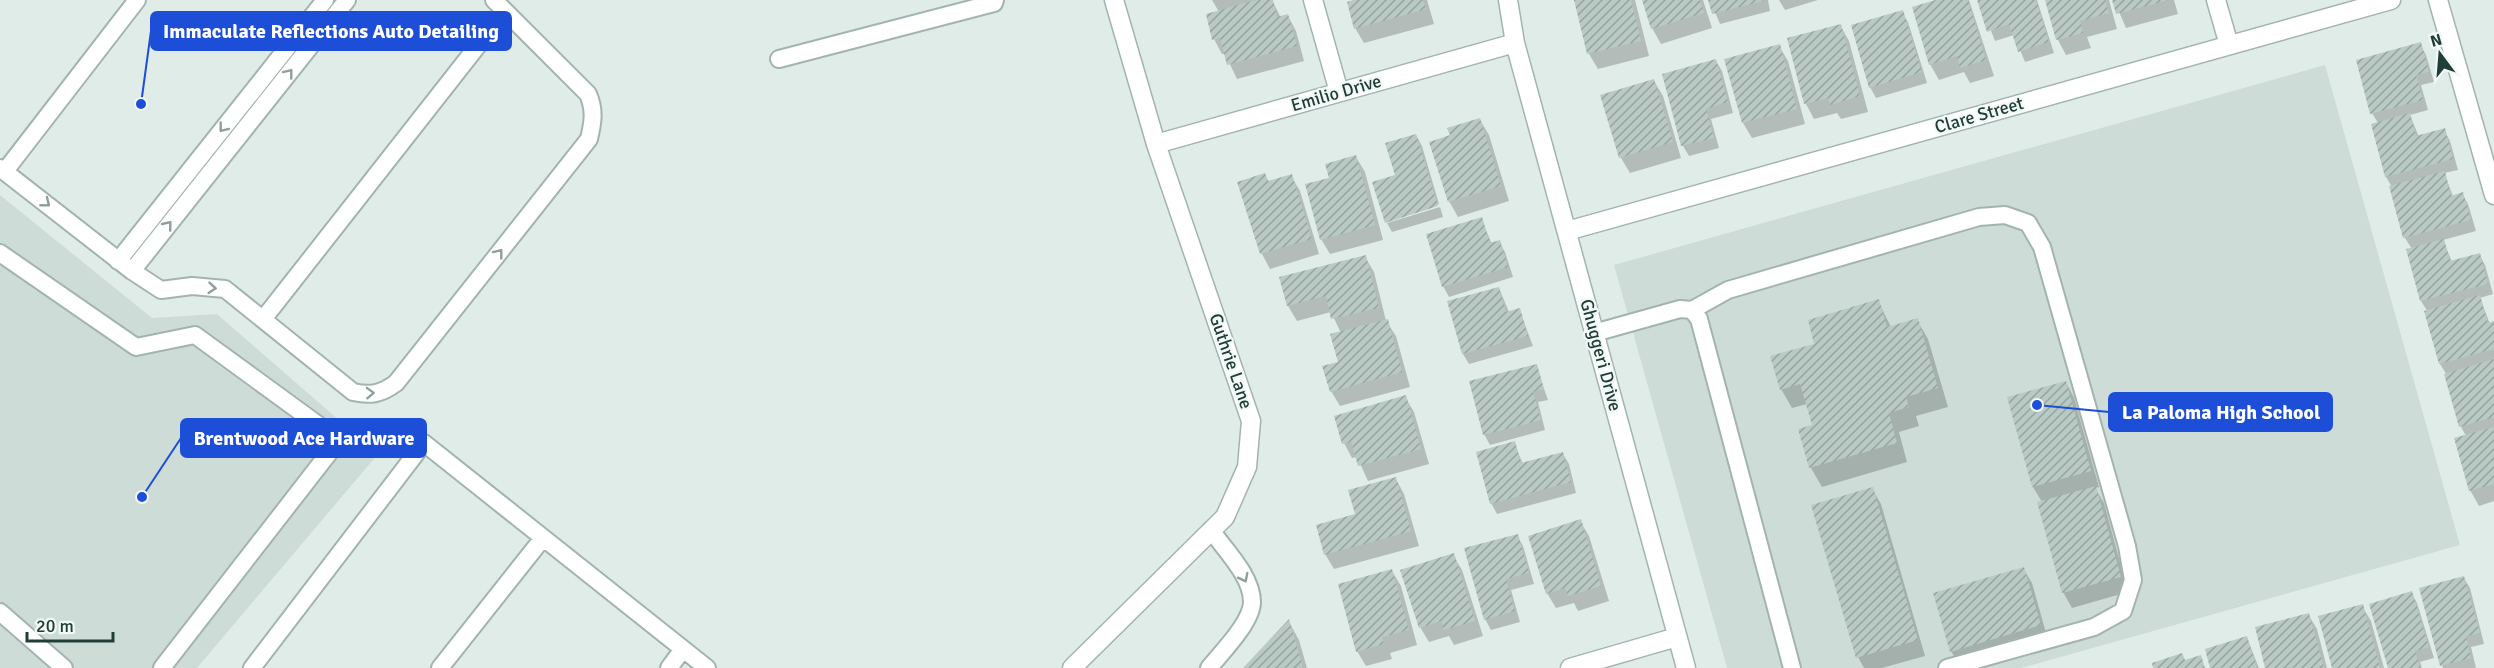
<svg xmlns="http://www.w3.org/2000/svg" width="2494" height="668" font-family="Signika,sans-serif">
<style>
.built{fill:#cedcd7}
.shadow{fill:#0003}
.building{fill:url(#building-hatch)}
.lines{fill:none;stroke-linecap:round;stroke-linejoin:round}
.lane-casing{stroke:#a3b4b0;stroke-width:20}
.street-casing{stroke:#a3b4b0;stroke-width:21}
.lane{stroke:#fff;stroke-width:16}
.street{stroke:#fff;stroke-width:18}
.oneway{stroke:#909e9c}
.labels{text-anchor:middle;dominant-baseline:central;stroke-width:4.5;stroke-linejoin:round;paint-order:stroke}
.street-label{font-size:18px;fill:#203d38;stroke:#f1f8f5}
.leader{fill:none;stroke:#1d4ed8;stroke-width:2}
.callout-dot{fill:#1d4ed8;stroke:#f1f8f5;stroke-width:2}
.callout{fill:#1d4ed8;stroke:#1d4ed8;stroke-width:2}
.callout-label{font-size:20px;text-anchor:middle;font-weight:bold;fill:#fff}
</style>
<defs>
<pattern id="building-hatch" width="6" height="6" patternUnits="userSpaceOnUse" patternTransform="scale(1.5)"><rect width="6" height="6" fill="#b9c9c4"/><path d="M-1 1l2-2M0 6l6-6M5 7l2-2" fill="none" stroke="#96a4a0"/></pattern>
</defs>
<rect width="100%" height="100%" fill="#e0ece8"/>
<path class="built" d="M2325,65L2460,545L2021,668H1727L1614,265Z
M0,195L152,318L217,314L378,454L197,668H0Z"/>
<path class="shadow" d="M1212,0H1272L1281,18L1288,16L1296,31L1304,61L1237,79L1225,54H1222L1214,39L1219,12Z
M1357,0H1427L1434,24L1364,43L1355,28Z
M1575,0H1635L1649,56L1598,69L1589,54Z
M1644,0H1703L1712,28L1661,44L1652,28Z
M1710,0H1768L1770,11L1720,24Z
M1779,0H1818L1785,10Z
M1941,0H1969L1994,76L1970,83L1964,72L1939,80L1930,64Z
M1979,0H2037L2054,53L2025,62L2014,35L1995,41Z
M2047,0H2109L2117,29L2087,37L2091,48L2066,55L2058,40Z
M2114,0H2174L2178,14L2126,28Z
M1902,12L1908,22L1927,83L1876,98L1870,87Z
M1840,25L1849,41L1868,112L1841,119L1837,113L1814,119L1806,104Z
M2420,44L2426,55L2434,82L2421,85L2428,110L2410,115L2419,137L2444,130L2450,141L2458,170L2444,173L2453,196L2462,194L2468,204L2476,231L2443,240L2452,262L2479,254L2485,265L2493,294L2480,298L2490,324L2494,323V501L2479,506L2470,490L2466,436L2461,427L2447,375L2440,364L2428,312L2421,301L2408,250L2412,249L2405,238L2392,187L2386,177L2378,123L2372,113Z
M1779,46L1788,61L1805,124L1752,138L1743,123L1726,60Z
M1716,61L1722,71L1733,113L1711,119L1719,148L1689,156L1683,146L1664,75Z
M1654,81L1663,96L1681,158L1630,173L1621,158L1602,96Z
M1480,120L1489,135L1509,201L1458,217L1449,201Z
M1416,135L1422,146L1439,204L1386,221L1397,176Z
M1356,157L1365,172L1383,240L1330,254L1321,239L1330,179Z
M1265,175L1269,182L1291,176L1300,191L1319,254L1270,269L1262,254L1239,183Z
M1440,207L1443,217L1392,232L1387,223Z
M1481,219L1492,244L1499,242L1505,252L1513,277L1449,297L1443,286Z
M1365,257L1374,272L1386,321L1396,336L1410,387L1340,406L1331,391L1340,363L1341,333L1331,312L1297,321L1288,306Z
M1499,288L1509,312L1519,309L1533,346L1469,364L1463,354L1449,302Z
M1878,301L1891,327L1917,320L1928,339L1948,407L1916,416L1919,426L1899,432L1907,462L1822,487L1811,468L1800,430L1814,426L1807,404L1792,408L1781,389L1816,345Z
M1536,366L1548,400L1538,402L1545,430L1490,445L1484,434Z
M2066,382L2074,398L2099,487L2095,488L2104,503L2128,592L2072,608L2063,592L2042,502L2033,487L2009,398Z
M1405,397L1414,412L1429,464L1368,481L1357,457L1352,458L1344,443Z
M1514,443L1523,464L1563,454L1569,464L1576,493L1497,514L1491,503Z
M1396,479L1404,494L1419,546L1334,569L1325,554L1356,515Z
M1872,489L1881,504L1925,656L1882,668H1864L1858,657Z
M1580,521L1589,536L1609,601L1578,611L1574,603L1556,608L1547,593Z
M1517,535L1523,546L1534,584L1511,590L1520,622L1491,630L1485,619Z
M1453,555L1462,570L1483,636L1454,645L1449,636L1429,642L1420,627Z
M2023,568L2032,583L2048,640L1960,666L1951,651Z
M1392,571L1401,586L1417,645L1390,653L1392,659L1366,666L1357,651Z
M2464,578L2470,588L2484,644L2471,647L2476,668H2443L2421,589Z
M2411,592L2417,603L2434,658L2420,662L2422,668H2390Z
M2362,606L2371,621L2384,668H2334Z
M2308,614L2317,629L2327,668H2267Z
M1289,622L1299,640L1307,668H1245Z
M2247,638L2259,668H2212Z"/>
<path class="building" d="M1256,0H1273L1277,17L1288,14L1297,46L1227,65L1220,38L1212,40L1206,14Z
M1353,0H1423L1426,9L1354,29L1347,2Z
M1574,0H1631L1641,41L1587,54Z
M1642,0H1700L1704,13L1651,29Z
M1708,0H1763V1L1712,14Z
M1935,0H1968L1986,60L1960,68L1957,56L1929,65L1912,7Z
M1977,0H2036L2049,42L2018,52L2009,24L1987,32Z
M2045,0H2105L2109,13L2080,21L2083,33L2056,40Z
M2112,0H2165V1L2116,14Z
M1903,10L1922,72L1869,88L1851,25Z
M1841,24L1860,96L1830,105L1828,98L1804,104L1787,38Z
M2421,42L2429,72L2416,75L2423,100L2370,114L2356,60Z
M1780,44L1797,109L1742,123L1724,59Z
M1716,59L1728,102L1706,109L1714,138L1681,146L1662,74Z
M1654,79L1673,142L1619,158L1600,95Z
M2410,113L2416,136L2445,128L2453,159L2385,177L2371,124Z
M1480,118L1501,186L1448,202L1429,142L1450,135L1447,128Z
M1416,134L1438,206L1385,223L1372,182L1395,175L1385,143Z
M1356,155L1375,225L1320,240L1305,184L1329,178L1325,164Z
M2445,171L2451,196L2463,192L2471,220L2403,238L2389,186Z
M1265,173L1268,181L1292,174L1312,239L1260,254L1237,182Z
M1482,217L1490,243L1500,240L1508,267L1442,287L1426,234Z
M2444,239L2450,261L2480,253L2488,284L2420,301L2406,249Z
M1366,255L1379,308L1331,319L1326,296L1287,306L1279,277Z
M1499,287L1506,312L1520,308L1528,336L1462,354L1447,301Z
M2480,295L2488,323L2494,321V349L2439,364L2424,311Z
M1879,299L1887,327L1918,318L1938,388L1906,397L1909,407L1889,413L1897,443L1809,468L1798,429L1812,425L1800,384L1780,390L1770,356L1814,344L1808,320Z
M1388,319L1402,372L1330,392L1322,366L1338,362L1330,334Z
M2494,359V417L2459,427L2444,374Z
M1537,364L1544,389L1533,392L1541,420L1483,435L1469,381Z
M2066,381L2091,471L2032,487L2007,397Z
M1406,395L1421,449L1358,466L1351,442L1342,444L1334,416Z
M2494,427V484L2469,491L2454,438Z
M1515,441L1521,463L1563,452L1571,482L1490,504L1476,452Z
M1396,477L1411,531L1324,555L1316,525L1355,514L1348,490Z
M2096,486L2121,577L2062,593L2037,502Z
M1873,487L1918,640L1856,658L1811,505Z
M1581,519L1601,586L1568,596L1565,588L1546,594L1528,536Z
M1518,534L1529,573L1506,579L1515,611L1484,620L1464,548Z
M1454,553L1475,621L1444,630L1441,621L1419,628L1400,570Z
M2024,567L2041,625L1950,652L1933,593Z
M1392,569L1409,630L1382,637L1384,644L1356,652L1338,584Z
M2464,576L2480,633L2466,636L2471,658L2440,666L2419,588Z
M2412,591L2429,647L2415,651L2420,668H2388L2369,604Z
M2363,604L2380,668H2332L2318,616Z
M2309,613L2324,668H2265L2255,627Z
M1289,619L1303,668H1243Z
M2247,636L2257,668H2210L2205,649Z
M2182,653L2185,660L2201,655L2205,668H2153L2152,663Z"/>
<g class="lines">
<defs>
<path id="lane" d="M779,59L994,3L995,0
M0,168L132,271L161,290L192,286L225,289L353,392C371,396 381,394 396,383L589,139C593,122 595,110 588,94L494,0
M5,171L137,0
M0,253L136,347L195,335L339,440L162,668
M118,261L325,0
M132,271L347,0
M1692,310L1728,290L1979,217L2005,215L2028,223L2042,247L2127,546L2133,580L2123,611L2094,627L1947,668
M264,318L505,11
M1594,333L1680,309L1692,310L1699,319L1792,668
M0,612L64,668
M252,668L424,443L707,668
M440,668L543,538
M669,668L683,649
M1209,668C1221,653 1252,622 1252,602C1252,576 1225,550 1211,530"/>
<path id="street" d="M1313,0L1339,92
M1508,0L1515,43L1686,668
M2216,0L2229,45
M2438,0L2494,195
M1156,144L1515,43
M1567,231L2391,0
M1072,668L1225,517L1247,467L1251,421L1156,144L1114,0
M1570,668L1677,637"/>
</defs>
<use href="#lane" class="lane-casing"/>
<use href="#street" class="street-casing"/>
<use href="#lane" class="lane"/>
<use href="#street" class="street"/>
</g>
<defs><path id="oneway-chevron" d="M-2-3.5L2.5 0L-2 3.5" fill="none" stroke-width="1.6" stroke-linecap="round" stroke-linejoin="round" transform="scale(1.5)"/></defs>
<g class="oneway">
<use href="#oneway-chevron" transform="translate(289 73) rotate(-52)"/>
<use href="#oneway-chevron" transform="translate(223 128) rotate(128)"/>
<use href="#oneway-chevron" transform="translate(46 203) rotate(39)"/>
<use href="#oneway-chevron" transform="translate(168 225) rotate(-51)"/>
<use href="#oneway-chevron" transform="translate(499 253) rotate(-52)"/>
<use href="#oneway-chevron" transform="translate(212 288) rotate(5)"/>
<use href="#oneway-chevron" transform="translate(370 393) rotate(-2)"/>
<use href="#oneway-chevron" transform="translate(1244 578) rotate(63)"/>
</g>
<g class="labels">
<g class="street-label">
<text transform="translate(1336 93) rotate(-16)">Emilio Drive</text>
<text transform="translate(1979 115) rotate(-16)">Clare Street</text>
<text transform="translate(1601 355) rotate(75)">Ghuggeri Drive</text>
<text transform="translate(1231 361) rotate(71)">Guthrie Lane</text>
</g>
</g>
<path class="leader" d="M141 104L151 31M2037 405L2109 412M142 497L181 438"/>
<g class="callout-dot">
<circle cx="141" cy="104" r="6"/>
<circle cx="2037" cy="405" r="6"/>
<circle cx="142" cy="497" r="6"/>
</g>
<g class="callout">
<rect x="151" y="12" width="360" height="38" rx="6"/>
<rect x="2109" y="393" width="223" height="38" rx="6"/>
<rect x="181" y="419" width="245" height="38" rx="6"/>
</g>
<g class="callout-label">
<text x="331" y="38">Immaculate Reflections Auto Detailing</text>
<text x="2221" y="419">La Paloma High School</text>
<text x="304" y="445">Brentwood Ace Hardware</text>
</g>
<g transform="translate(2440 54) rotate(344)" stroke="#f1f8f5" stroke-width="4.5" paint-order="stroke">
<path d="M0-4.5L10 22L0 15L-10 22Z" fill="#203d38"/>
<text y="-9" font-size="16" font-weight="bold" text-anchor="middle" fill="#203d38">N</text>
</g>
<path d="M27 632v9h86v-9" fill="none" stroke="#203d38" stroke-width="3"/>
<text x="36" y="632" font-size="18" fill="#203d38" stroke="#f1f8f5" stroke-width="4.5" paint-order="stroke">20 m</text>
</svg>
